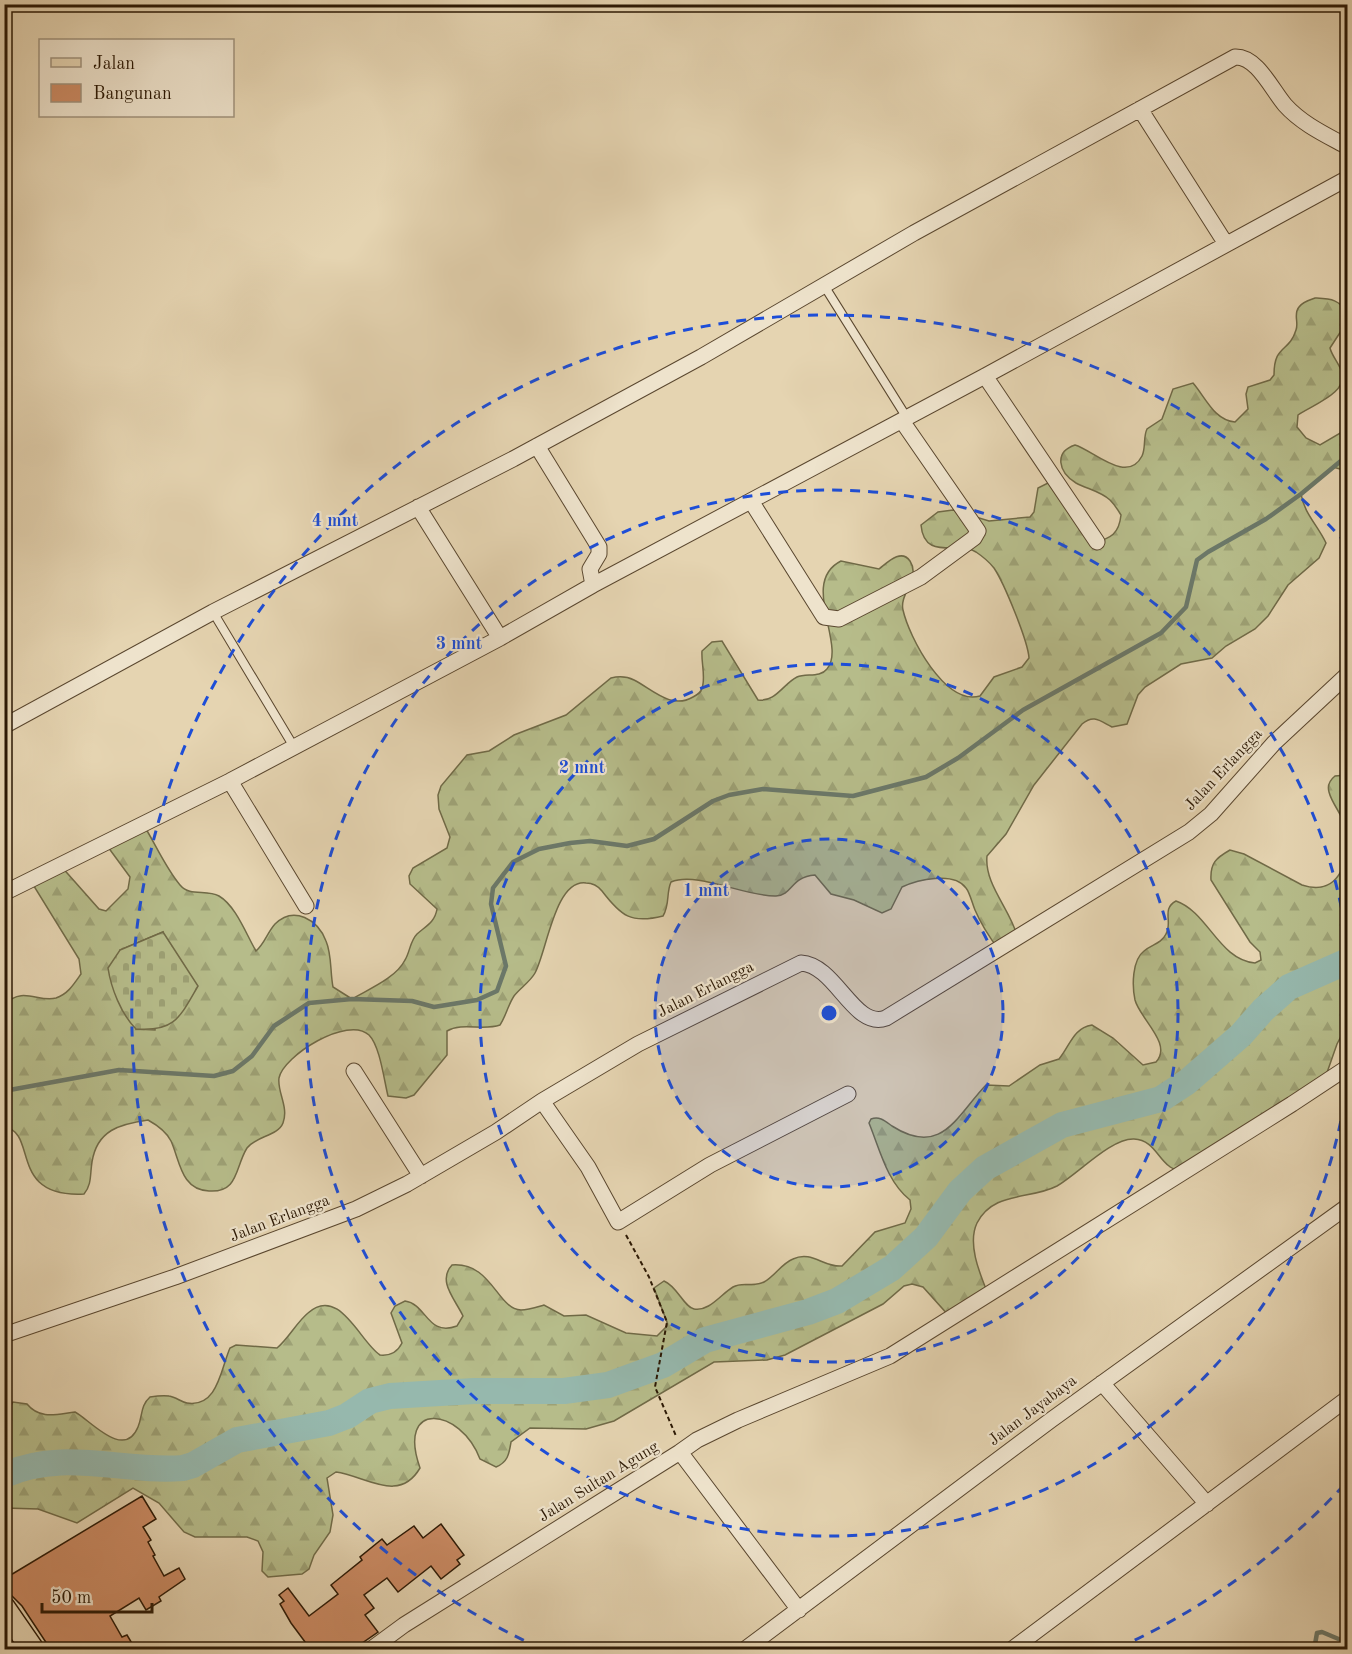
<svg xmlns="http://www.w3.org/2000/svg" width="1352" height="1654" font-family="'Old Standard TT',serif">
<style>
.forest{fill:url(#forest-firs);stroke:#706a47;stroke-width:1.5;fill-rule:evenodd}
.cemetery{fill:url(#cemetery-stones);stroke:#706a47;stroke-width:1.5}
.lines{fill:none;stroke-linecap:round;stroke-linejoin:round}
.stream{stroke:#6b7869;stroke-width:4.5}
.river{stroke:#96b8ad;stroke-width:26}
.building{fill:#cc8b64;stroke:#2b1804;stroke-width:1.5}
.lane-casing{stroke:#5a472f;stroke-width:10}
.street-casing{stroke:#5a472f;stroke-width:17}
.primary-casing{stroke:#2b1804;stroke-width:25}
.path{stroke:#2b1804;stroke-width:2;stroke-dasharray:4.5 3;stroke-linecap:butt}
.lane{stroke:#eee3cc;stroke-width:8}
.street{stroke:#eee3cc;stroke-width:15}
.primary{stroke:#e5d4b1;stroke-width:22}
.ring{fill:none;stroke:#1d4ed8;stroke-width:3;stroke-dasharray:10 8}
.labels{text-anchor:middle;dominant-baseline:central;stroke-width:4.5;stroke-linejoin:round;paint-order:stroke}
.street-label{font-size:16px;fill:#2b1804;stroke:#eee3cc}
.centre{fill:#1d4ed8;stroke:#eee3cc;stroke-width:3}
.ring-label{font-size:18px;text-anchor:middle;font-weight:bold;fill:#1d4ed8;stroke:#eee3cc;stroke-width:4.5;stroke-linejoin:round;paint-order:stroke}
</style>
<defs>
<pattern id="forest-firs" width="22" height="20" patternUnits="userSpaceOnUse" patternTransform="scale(1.5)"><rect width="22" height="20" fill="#b6bc8a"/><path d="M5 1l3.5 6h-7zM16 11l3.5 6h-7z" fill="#9da175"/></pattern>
<pattern id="cemetery-stones" width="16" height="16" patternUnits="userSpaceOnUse" patternTransform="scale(1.5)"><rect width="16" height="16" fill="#b6bc8a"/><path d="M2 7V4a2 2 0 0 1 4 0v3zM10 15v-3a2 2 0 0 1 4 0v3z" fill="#9da175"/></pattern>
</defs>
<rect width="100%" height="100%" fill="#e5d4b1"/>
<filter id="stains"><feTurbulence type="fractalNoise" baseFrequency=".00333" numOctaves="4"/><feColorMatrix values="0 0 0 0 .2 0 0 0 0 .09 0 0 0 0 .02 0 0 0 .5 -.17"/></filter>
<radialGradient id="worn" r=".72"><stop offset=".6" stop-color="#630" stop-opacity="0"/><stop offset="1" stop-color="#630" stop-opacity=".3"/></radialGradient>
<path class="forest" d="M1315,298C1331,299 1339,299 1347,313L1345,325L1330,348C1332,356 1338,362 1341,370C1351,392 1312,405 1298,415L1297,427L1306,438L1320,445L1347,429V471L1333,467L1301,494C1304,513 1318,526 1326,543L1319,558L1288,585L1268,616L1255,629L1226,646L1212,658L1181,664L1145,687L1138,695L1127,724L1112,727C1100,721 1094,714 1082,724L1034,785L1006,834L987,856C984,885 1012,911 1018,939L999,950C990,938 981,924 975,910C972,903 970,893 966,888C954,871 917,880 902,887L891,909L882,913L854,900L831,894L815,875C790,877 793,895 776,896C746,897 697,871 671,882C666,893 670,905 663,916C631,924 621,916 602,891C598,886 592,883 586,883C555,879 547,951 535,973C530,982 520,988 514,996C508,1005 506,1016 500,1025C483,1031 462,1022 447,1031V1055L414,1095L406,1098L388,1096C384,1080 380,1046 369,1035C348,1015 283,1056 279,1078C277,1092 289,1107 283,1123C278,1136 256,1136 247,1148C235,1167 239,1193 209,1191C181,1190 180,1161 171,1141C166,1131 157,1125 148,1120C120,1124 97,1130 92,1162C90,1173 92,1185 84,1194C8,1198 38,1133 5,1127V1004C23,986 39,1003 56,998C68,994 74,984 81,974L79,959L32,883L60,865L99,909L106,911L128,889L130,877L105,843L143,824C155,843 165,867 180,885C190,897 206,889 219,896C236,906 246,934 256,951C265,943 267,933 275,924C294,905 318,920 326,941C332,955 330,972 333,987L352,999C369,989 396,978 405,960C410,952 410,941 417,934C426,926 435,922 437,909L410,884L409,876L413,868L447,848L450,837L439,809L438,795L441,786L467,755L489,751L514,735L566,715L611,678C619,676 626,676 634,680C652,689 671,710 693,697C697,695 701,693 702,688C706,678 701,662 702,651L712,642L722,641L758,700C776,702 783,684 797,677C806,673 820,678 827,669C847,646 799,582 841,561L879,569C887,563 901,548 910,561C921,578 899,594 903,610C909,637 945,706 980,696L994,677L1022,667L1029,658C1028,641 1004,583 994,568C990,563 982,556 976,552C958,541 924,561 921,525L938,512L953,510L989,521L1030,517L1034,512L1038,488L1054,480L1094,543C1111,538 1119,534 1121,515C1118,510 1114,504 1110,500C1100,491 1087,489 1076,483C1058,472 1054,452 1075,445C1093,450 1127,485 1142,456C1146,448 1143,437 1147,429L1162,419L1173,389L1193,383C1206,398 1214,420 1235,422L1248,409L1246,394L1248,387L1270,380L1274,375C1274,344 1289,353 1296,330C1299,322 1293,314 1299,307C1302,302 1309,300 1315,298ZM163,932L155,1030L136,1029L120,950Z
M1347,775V1025L1337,1044L1323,1084L1182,1172C1178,1170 1172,1169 1169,1166C1157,1157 1153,1140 1134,1139C1111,1138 1078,1174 1057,1186C1030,1200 993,1191 977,1223C967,1244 980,1274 988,1294L950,1317L923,1287L912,1284L904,1286L883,1304L785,1355L767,1360L714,1362L614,1421L586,1429L530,1428L511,1442C509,1454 508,1462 496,1467L480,1459C460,1407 396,1400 420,1468C399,1504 366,1476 336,1472L327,1478L333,1515L330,1532L314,1555L309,1569L302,1574L268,1577L262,1571L263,1552L258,1541L247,1537H195L184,1532L159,1503L133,1488L77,1523L38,1509L5,1508V1416L13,1402L27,1404C40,1420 57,1414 75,1412C89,1419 124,1461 138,1427C143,1415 140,1406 150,1397C156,1396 163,1395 169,1396C176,1397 181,1402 187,1403C218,1408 221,1368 230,1348L236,1345L277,1348C289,1338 296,1323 308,1313C339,1285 360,1342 380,1355C390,1356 397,1353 402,1343L391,1313L395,1306L405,1301C427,1304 427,1337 457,1326L463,1316C455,1299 437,1281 452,1265C492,1262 497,1309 521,1310C528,1310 537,1307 544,1305L564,1316L586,1315L626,1333L657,1336L667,1326V1322L654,1288L664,1281C677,1286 684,1307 694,1309C709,1312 721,1294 733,1287C743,1281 754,1288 764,1282C775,1276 781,1264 793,1259C812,1250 824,1268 842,1266L875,1232L905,1223L911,1209L910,1200C887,1182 880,1150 869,1123L871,1119C880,1116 885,1121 892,1126C942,1158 957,1115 986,1085L1009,1086L1040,1065L1059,1059C1070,1046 1073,1028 1092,1025L1113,1038L1143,1065L1156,1062C1173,1044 1140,1019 1135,1000C1132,986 1132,960 1144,951C1152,944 1161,944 1166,934C1173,922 1161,909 1176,901C1208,912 1219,960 1255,963L1261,960L1260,952L1250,942L1211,880C1210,863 1216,858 1230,850L1244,854L1302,885C1341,898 1352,856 1345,826C1342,814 1332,804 1329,792C1327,785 1330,780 1335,776Z"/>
<path class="cemetery" d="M163,932L198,986C180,1017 175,1032 136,1029C121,1014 111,988 108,968L120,950Z"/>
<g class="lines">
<path class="stream" d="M4,1091L119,1070L214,1076L233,1071L252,1056L274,1026L309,1003L352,999L412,1001L434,1007L477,1000L497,991L506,966L491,904L493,888L513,862L539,849L570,843L590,841L627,846L654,839L713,801L729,795L763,789L853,796L926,777L958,758L1023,710L1161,633L1186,607L1197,560L1208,552L1266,519L1301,494L1348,455
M1314,1650L1317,1633L1322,1632L1348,1643"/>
<path class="river" d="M4,1475C65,1448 122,1473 183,1468L193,1465L237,1440L329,1423L347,1416L370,1401L390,1396L474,1391H564L608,1385L663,1365L705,1340L808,1312L837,1301L892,1268L926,1237L960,1191L985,1168L1062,1125L1161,1099L1187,1082L1241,1035L1263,1010L1289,987L1348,961"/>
</g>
<path class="building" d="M142,1496L156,1519L143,1527L151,1540L148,1542L155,1555L153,1556L164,1576L179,1568L185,1579L159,1597L161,1601L146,1610L139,1598L110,1616L122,1637L127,1635L136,1650H51L22,1606L11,1595H4V1579Z
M441,1524L464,1555L457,1560L460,1564L441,1579L431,1566L398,1592L387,1578L364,1595L374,1608L365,1615L378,1632L352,1650H339L335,1644L328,1650H311L291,1623L280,1604L284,1601L279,1595L288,1588L309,1616L338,1594L331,1585L362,1560L360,1557L382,1539L387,1545L414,1526L423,1538Z"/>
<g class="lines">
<defs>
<path id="lane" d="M825,287L907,418
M213,612L294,747"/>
<path id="street" d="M1140,109L1226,244
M985,376L1097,542
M537,446L599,547V554L590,569L593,585
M751,501L824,617L839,619L921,577L974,538L978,531L902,421
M418,507L500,638
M4,726L213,612L513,459L701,357L914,233L1235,57C1257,56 1272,90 1285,105C1302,124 1326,135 1348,147
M230,781L306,906
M4,893L230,781L500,638L593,585L985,376L1348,178
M354,1071L421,1176
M542,1101L588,1167L618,1222L710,1165L848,1094
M4,1335L175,1277L356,1209L407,1184L496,1132L542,1101L638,1044L801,963C836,965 854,1030 886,1018L1189,832L1211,814L1274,743L1348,674
M1102,1383L1207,1504
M680,1452L697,1440L738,1420L890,1356L1292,1104L1348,1067
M370,1650L404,1625L680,1452L799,1610
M744,1650L1051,1420L1348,1206
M1011,1650L1348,1398"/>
<path id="primary" d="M4,1608L33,1650"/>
</defs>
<use href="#lane" class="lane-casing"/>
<use href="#street" class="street-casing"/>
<use href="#primary" class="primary-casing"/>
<path class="path" d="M626,1235L649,1277L667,1322L655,1387L676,1436"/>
<use href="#lane" class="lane"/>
<use href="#street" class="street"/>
<use href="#primary" class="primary"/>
</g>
<circle cx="829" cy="1013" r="174" fill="#1d4ed8" fill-opacity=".12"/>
<g class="ring">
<circle cx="829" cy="1013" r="174"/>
<circle cx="829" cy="1013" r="349"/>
<path d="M1347 1086A523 523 0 1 1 1347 940"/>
<path d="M1344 1485A698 698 0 0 1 1118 1648M540 1648A698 698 0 1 1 1344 541"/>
</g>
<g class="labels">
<g class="street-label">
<text transform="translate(1224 770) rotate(-47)">Jalan Erlangga</text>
<text transform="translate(706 990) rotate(-27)">Jalan Erlangga</text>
<text transform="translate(280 1219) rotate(-21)">Jalan Erlangga</text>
<text transform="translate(1033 1411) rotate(-37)">Jalan Jayabaya</text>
<text transform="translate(599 1482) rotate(-32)">Jalan Sultan Agung</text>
</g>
</g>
<circle cx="829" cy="1013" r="9" class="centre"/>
<g class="ring-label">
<text x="335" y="526">4 mnt</text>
<text x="459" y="649">3 mnt</text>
<text x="582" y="773">2 mnt</text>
<text x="706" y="896">1 mnt</text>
</g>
<rect width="1352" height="1654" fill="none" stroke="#e5d4b1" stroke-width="24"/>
<rect x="6" y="6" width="1340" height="1642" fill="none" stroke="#2b1804" stroke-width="3"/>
<rect x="12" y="12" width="1328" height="1630" fill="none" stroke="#2b1804" stroke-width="1.5"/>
<rect x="39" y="39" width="195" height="78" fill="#eee3cc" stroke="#a0927c" stroke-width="1.5"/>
<rect x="51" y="58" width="30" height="9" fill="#e5d4b1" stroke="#a0927c" stroke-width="1.5"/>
<text x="93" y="69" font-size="18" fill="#2b1804">Jalan</text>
<rect x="51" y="84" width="30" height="18" fill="#cc8b64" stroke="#a0927c" stroke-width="1.5"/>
<text x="93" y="99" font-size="18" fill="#2b1804">Bangunan</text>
<path d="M42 1603v9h110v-9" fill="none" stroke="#2b1804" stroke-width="3"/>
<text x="51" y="1603" font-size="18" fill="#2b1804" stroke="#eee3cc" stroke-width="4.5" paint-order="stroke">50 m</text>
<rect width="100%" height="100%" filter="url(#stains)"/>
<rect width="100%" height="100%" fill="url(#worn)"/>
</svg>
